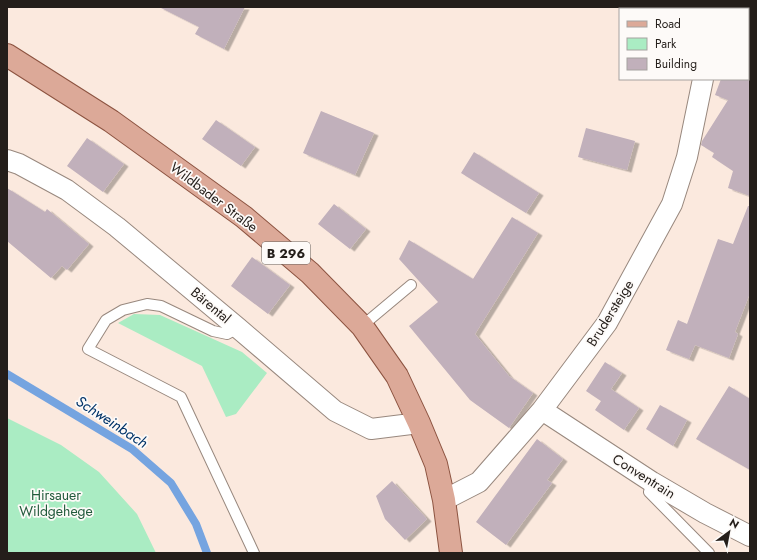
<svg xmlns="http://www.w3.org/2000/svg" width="757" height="560" font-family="Jost,sans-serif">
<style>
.green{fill:#aaecc3}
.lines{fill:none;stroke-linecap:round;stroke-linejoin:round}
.stream{stroke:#75a4e0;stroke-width:8}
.building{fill:#c1b0bb;filter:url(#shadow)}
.lane-casing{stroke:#98887e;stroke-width:12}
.street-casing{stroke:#98887e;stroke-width:22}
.primary-casing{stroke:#8c5340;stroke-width:24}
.lane{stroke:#fff;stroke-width:10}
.street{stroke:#fff;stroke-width:20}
.primary{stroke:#dca998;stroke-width:22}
.labels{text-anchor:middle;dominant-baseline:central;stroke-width:3.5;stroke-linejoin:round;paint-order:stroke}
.shield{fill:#fdfaf8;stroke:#65605d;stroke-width:1}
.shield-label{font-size:13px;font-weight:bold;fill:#241e1a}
.street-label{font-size:14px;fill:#241e1a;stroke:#fdfaf8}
.park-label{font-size:14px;fill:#215a3b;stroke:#fdfaf8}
.water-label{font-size:15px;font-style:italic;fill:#013368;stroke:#fdfaf8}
</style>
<defs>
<filter id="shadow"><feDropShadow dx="4.5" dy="2.5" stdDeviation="0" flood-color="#0004"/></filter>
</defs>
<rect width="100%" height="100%" fill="#fbe9de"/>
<path class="green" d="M134,314L160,315L242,352L267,373L236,414L226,417L202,366L118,323Z
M7,418L61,445L99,472L137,514L156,553H7Z"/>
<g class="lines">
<path class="stream" d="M7,374L132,449L171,483L196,524L207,553"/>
</g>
<path class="building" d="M159,7H245L224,49L195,34L199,27Z
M750,64V196L728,188L733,171L712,157L714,153L701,145L702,141L728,100L715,95L721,79H748V67Z
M321,111L374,133L355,175L303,153Z
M216,120L255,147L241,166L202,139Z
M586,128L635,141L627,170L578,157Z
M87,138L124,164L103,192L67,166Z
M474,152L539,193L526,213L461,173Z
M7,188L45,212L47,209L89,244L67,270L62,266L51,278L7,241Z
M334,204L366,229L350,249L318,224Z
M748,206H750V293L735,332L738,334L729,358L695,345L689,359L666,350L678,320L687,324L718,239L733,244Z
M512,217L538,233L475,334L509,376L533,393L509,428L470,400L409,326L438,302L399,259L409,240L473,279Z
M252,257L290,285L268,314L231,286Z
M605,362L622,373L611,389L639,408L624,430L595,410L601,401L586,391Z
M729,386L750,399V470L696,439Z
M660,405L687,420L673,446L646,429Z
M537,439L563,459L547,480L552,483L506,545L476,522Z
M392,481L427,519L405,540L385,519L376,496Z"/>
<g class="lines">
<defs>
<path id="lane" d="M362,326L411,285
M238,328L227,334L213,331L161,306L147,304L123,310L106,320L88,349L181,397L254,553
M652,482L649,492L709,553"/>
<path id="street" d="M725,7L730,9
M748,17L750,18
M7,160L19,164L67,190L117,227L238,328L335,411L371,429L419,423
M542,410L652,482L705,513L750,536
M444,500L479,482L542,410L607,323L672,204L687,157L703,79"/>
<path id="primary" d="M7,55L111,121L244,217L310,273L362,326L397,376L419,423L436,464L444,500L451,553"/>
</defs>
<use href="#lane" class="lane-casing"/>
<use href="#street" class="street-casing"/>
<use href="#primary" class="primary-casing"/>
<use href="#lane" class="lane"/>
<use href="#street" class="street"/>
<use href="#primary" class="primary"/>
</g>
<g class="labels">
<rect class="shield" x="262" y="242" width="48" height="22" rx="3"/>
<g class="shield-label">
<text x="286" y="253">B 296</text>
</g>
<g class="street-label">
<text transform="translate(214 197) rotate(37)">Wildbader Straße</text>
<text transform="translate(211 305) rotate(40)">Bärental</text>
<text transform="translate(610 313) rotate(-58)">Brudersteige</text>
<text transform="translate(644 476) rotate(32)">Conventrain</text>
</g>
<g class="park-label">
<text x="56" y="495">Hirsauer<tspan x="56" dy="16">Wildgehege</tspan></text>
</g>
<g class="water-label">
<text transform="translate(112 422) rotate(33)">Schweinbach</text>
</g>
</g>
<rect width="757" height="560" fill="none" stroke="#241e1a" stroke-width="16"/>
<rect x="619" y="8" width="130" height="72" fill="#fdfaf8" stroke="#a6a29f"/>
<rect x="627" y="21" width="20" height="6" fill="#dca998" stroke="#a6a29f"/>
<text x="655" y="28" font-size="12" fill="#241e1a">Road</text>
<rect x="627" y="38" width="20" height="12" fill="#aaecc3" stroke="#a6a29f"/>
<text x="655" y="48" font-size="12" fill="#241e1a">Park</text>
<rect x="627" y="58" width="20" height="12" fill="#c1b0bb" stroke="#a6a29f"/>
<text x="655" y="68" font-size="12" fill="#241e1a">Building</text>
<g transform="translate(729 532) rotate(32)" stroke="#fdfaf8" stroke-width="3" paint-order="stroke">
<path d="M0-3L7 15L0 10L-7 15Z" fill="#241e1a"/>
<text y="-6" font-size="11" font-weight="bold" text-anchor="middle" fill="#241e1a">N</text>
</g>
</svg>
